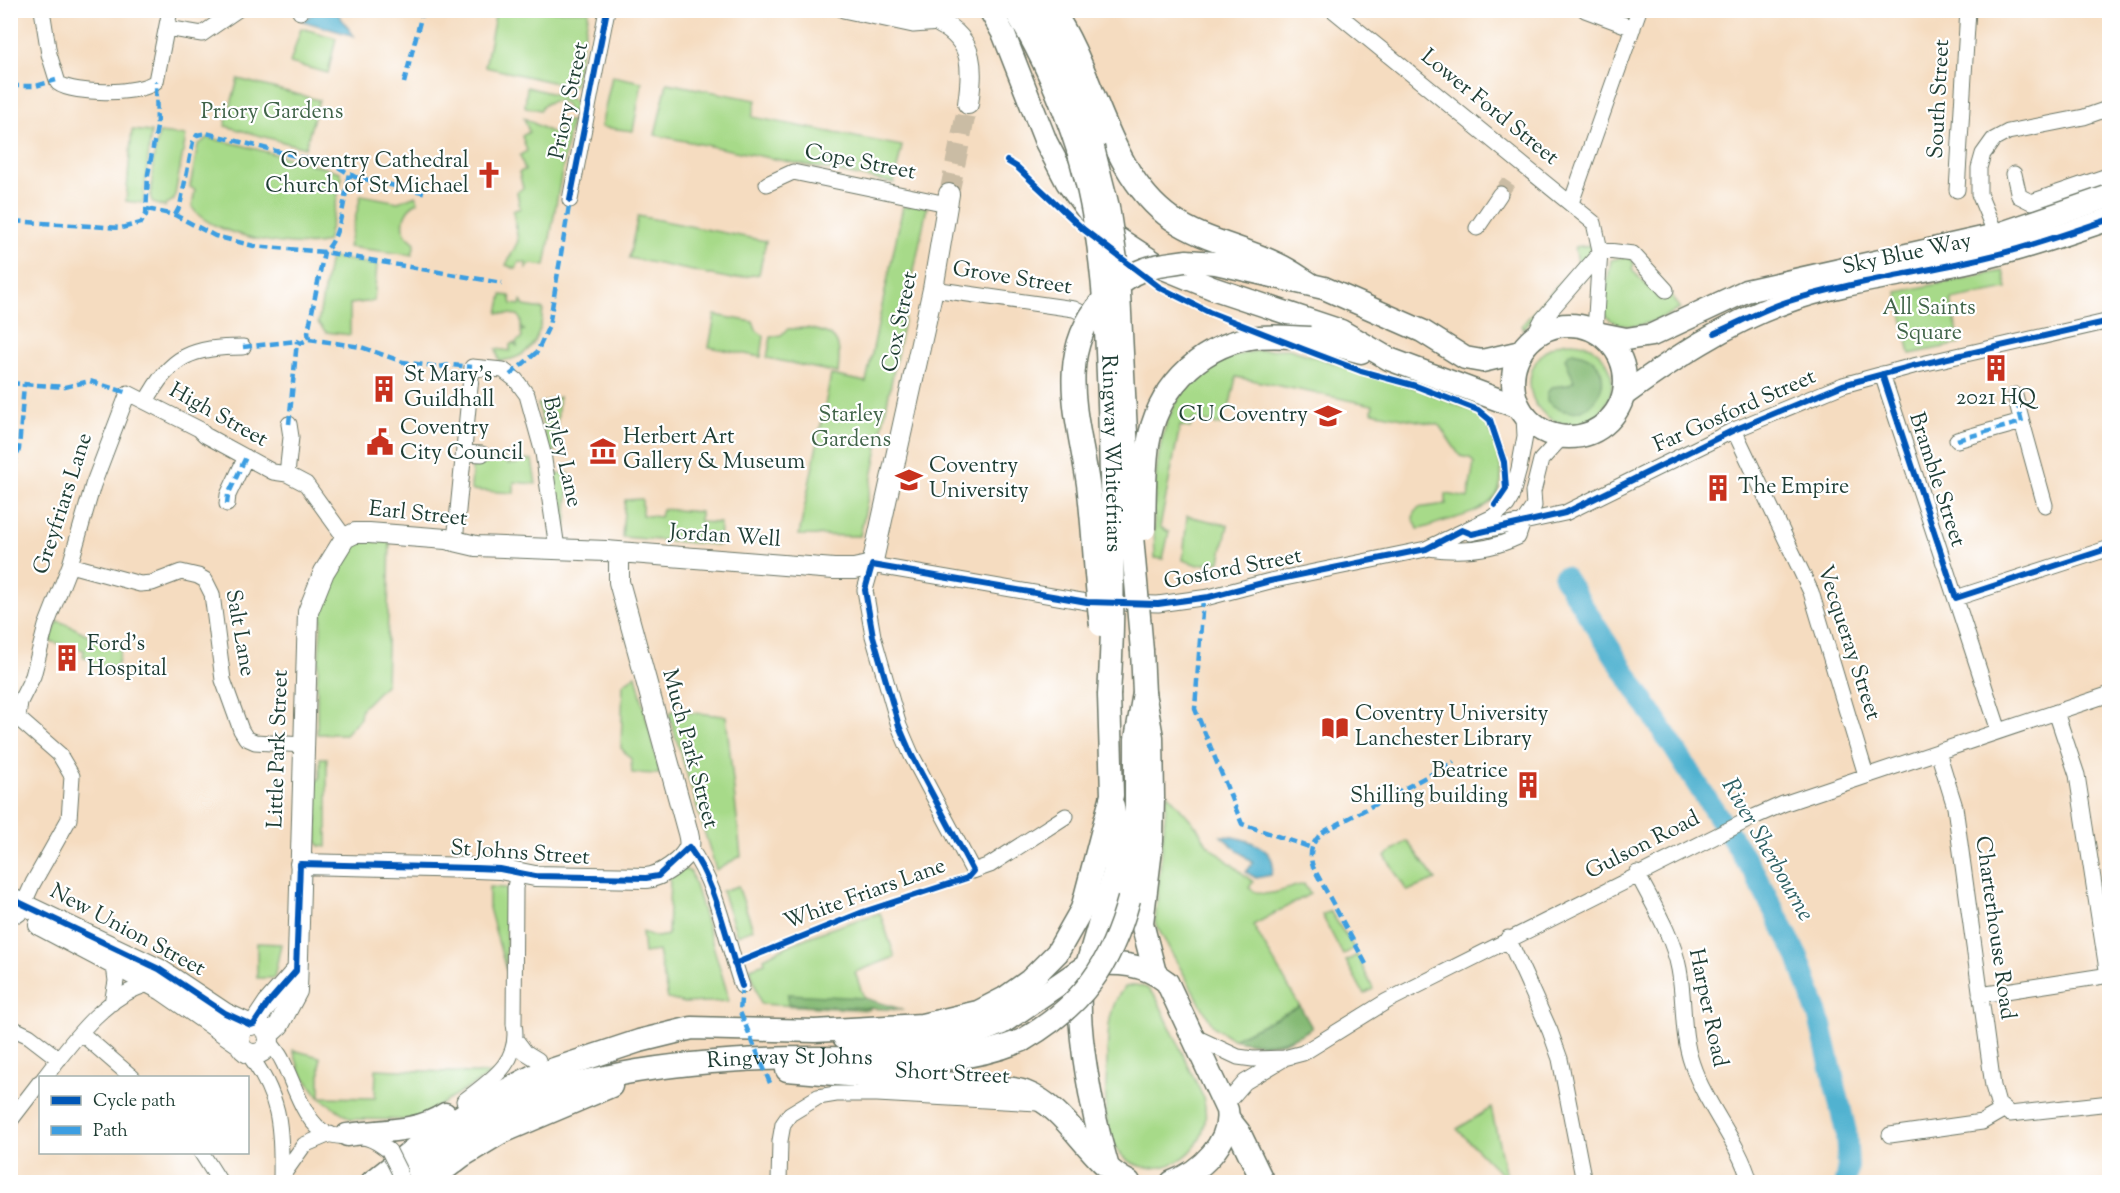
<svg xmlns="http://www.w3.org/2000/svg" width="2120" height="1193" font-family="'Sorts Mill Goudy',serif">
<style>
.green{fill:#a7da89;stroke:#638c5e;stroke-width:1.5}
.forest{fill:#85ba75;stroke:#527c54;stroke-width:1.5}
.water{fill:#51b2d0;stroke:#387882;stroke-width:1.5}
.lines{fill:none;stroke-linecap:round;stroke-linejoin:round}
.river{stroke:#51b2d0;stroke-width:22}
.minor-tunnel{stroke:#cabca4;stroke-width:15;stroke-dasharray:15 8;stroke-linecap:butt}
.major-tunnel{stroke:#cabca4;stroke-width:20;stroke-dasharray:20 10;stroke-linecap:butt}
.minor-casing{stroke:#6a7565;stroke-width:17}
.major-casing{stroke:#6a7565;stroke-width:22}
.highway-casing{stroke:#6a7565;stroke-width:25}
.minor{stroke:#fff;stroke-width:15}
.major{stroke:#fff;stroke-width:20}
.highway{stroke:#fff;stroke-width:22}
.minor-bridge-casing{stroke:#6a7565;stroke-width:17;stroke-linecap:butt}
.highway-bridge-casing{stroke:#6a7565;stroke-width:25;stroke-linecap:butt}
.minor-bridge{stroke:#fff;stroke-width:15}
.highway-bridge{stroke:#fff;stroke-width:22}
.quiet{stroke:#3c9ee2;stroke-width:4.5;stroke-dasharray:9 4.5;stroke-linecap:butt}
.cycleway-casing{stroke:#fff;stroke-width:10}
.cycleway{stroke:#0057b8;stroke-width:6}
.labels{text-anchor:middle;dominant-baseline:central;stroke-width:4.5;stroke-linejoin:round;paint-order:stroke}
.street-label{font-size:22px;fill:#1f3d34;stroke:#fff}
.park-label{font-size:22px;fill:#416449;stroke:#fff}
.poi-label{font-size:22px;fill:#1f3d34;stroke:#fff;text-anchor:start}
.water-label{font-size:24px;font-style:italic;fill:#2e6063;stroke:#fff}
</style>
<rect width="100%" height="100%" fill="#fff"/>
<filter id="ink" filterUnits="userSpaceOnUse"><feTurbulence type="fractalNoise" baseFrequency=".0167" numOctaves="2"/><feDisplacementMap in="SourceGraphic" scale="12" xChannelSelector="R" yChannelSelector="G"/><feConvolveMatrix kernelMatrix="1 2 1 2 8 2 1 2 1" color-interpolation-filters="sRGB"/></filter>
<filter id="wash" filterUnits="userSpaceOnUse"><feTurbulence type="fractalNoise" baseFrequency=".008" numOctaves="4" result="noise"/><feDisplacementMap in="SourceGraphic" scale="24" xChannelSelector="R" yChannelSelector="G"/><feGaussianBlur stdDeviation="1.35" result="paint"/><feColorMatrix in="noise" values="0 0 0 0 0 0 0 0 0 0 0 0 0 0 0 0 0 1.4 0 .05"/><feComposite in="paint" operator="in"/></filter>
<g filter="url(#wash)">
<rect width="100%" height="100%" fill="#f5dcc0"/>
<path class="green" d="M496,11H589L574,87L485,67Z
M301,28L336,38L328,73L290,63Z
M612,76L642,82L633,131L601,127Z
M238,79L319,100L305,148L225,126Z
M667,83L756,100L752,117L902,146L894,183L655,135Z
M527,87L569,98L575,103L573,113H570L565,103C555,99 546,101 540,110L525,107Z
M524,118L552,133L562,130L566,121H571L545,266L531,264L526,268V263L519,262L516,269L506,265L518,241L513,211L520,208L517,192L523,188L519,172L525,170L520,155L527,151L522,136L529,132Z
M132,130L151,132L143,203L126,201Z
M159,133L186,136L174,200L166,204L165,207L153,203L151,199L153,161Z
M208,138L241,145L340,172L342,177L327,242C298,251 207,235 192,207L195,190L190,187L198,145Z
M361,195L398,202L416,195L418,202C405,208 401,220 405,234L415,243L412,255L348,247Z
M910,203L927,207L860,536L799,535L831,375L866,382L903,206L909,207Z
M638,216L766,241L759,274L732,279L629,258Z
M1591,245L1589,254L1549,303L1523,329L1522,325L1578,262L1575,247Z
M1627,256L1634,262L1632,270L1662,301L1671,295L1680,309C1657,320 1628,337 1606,316L1603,307L1611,260Z
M330,257L377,265L374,301L350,304V335L326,332L318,323Z
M2003,271L2007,289L1951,300L1960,344L1910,354L1897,292Z
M502,295L510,296L512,304L520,305L521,301L524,306L543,309C541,337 531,359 499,361L496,349L510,351V345L513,343L517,346L516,342L522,338L521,331L525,330L521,329V321L518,315L498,313Z
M715,315L753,322L756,330L764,336L761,357L709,347Z
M807,328C839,334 841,341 838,373L767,358L771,337L781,335L788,329Z
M1530 383a41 41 0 1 1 82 0a41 41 0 1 1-82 0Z
M1289,349L1416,388L1478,413C1489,423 1493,435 1497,449C1512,499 1488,510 1445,521C1436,523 1427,528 1418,529L1413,517L1418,508L1446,504V494L1468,498L1474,463L1470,458L1460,456L1439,425L1372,412L1373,405L1236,377L1229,409L1224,411L1221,425L1193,419L1190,428L1180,426L1160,527L1169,532L1163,559L1155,558C1151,455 1155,347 1289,349Z
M559,397L555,451H548L538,404Z
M494,458H504L508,464H517L519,460H532L536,484L514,482V493L471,490L472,468L478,464L491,463Z
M569,473L566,530H561L550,475Z
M642,499V515L660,517L662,509L700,512V522L720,523L719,545L622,537L625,500Z
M1187,516L1228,525L1220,561L1198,565L1183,560Z
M363,538L390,539L386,684L361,709L360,718L345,734H317V682L322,615H314L347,545Z
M58,621C81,629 97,643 121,648L116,672L91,666L92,660L83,656L84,650L49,641Z
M636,675L660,774L632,773L631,759L621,748L623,684Z
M672,711L726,716L741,856L716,870L669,715Z
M320,758H327V847L320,846L317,842L316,782L320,777Z
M1167,793L1197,827L1207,844L1253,882L1249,888C1266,901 1285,888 1304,884L1310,894L1253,925L1312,1028L1283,1043L1264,1045L1233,1039L1213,1026L1155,923Z
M1407,841L1436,880L1407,891L1385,856Z
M684,869L691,872L727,992L728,1001L684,1003L668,999L658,951L644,953L642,932L657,937L668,935L670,878Z
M738,886L753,929L737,935L722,891Z
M489,887L507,888L506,970L489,908Z
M1330,911L1354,948L1343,955L1322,915Z
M880,913L895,957L855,972L868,1010L761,1004L750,968L765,963L764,958C800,938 840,925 880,913Z
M257,943L281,944L274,978H257Z
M1357,955L1373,989L1364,994L1346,961Z
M1136,985L1147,988L1157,999L1203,1097C1220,1160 1143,1191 1115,1147C1101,1124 1107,1087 1107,1061C1108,1036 1107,1006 1125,987Z
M293,1050L320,1057V1097L375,1098L376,1069L492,1074L415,1120L351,1119L319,1097L300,1071Z
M1491,1108L1507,1180L1457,1129Z"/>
<path class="forest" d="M1572,352C1633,361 1590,440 1547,401V393L1552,387L1568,385L1574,381L1565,358Z
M788,994L864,998L904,1010L788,1004Z
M1300,1006L1312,1028C1285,1045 1264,1047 1233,1039Z"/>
<path class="water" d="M318,10L336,11L354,36L303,21Z
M1221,836C1241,836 1282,848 1271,875L1256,878L1246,872L1253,863Z"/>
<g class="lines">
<path class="river" d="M1564,577L1755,874L1798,957L1820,1021L1846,1132L1848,1166L1845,1182"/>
</g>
</g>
<g filter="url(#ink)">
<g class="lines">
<path class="minor-tunnel" d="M1500,194L1511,178"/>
<path class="major-tunnel" d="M949,194L968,104"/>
<defs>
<path id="minor" d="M42,10L49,54L58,83C74,95 141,95 156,81L170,10
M299,10L300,12
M843,10L913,25L940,23
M906,10L937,22
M1333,10L1594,223L1600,250L1595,332
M1585,10L1633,28
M167,28L202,34L237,10
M2014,174L2019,196L2031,202L2110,175
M767,184L793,172L947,204
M1957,190L1968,10
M570,200L607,10
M1571,203L1639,10
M1477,228L1500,194
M1996,235L1979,194V168L1983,154L1993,140L2008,132L2084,117L2110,108
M1600,250L1633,254L1666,290
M933,289L1074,309L1084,314
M1531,341L1542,320L1599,254
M1882,374L1999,731
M146,402C170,355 193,347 243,347
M2022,422L2045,505
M1734,430L1811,592L1866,775
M1957,440L2022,422L2015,395
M464,453L482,454
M287,474L291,437L289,424
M227,504L228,495L246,457
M1471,533L1565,513L1734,430L1843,385L1913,366L2110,321
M455,541L472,367L503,370L516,380L527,395L543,453L557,548
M1429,548C1460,553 1490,550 1518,537L1523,522L1534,506L1533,492L1541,460L1561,438
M70,565L140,584L152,583L181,572L198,576L205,580L212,594L223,680L241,730L246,738L255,742L303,745
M1956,598L2110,548
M11,712L59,754L72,776L69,819L33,883L19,914
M2056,712L2077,775L2108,976
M18,717L20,702L33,676L46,626L70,565L93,485L128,393L199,429L205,435L273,472L287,474L306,484L345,538
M1938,752L1955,807L1993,1086L1998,1104L2010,1114L2110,1103
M1066,816L990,865L973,871L911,754L899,726L873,636L865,590L872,565L1087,602L1158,604L1209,597L1270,581L1426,549L1493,517L1507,505L1511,498L1519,469L1525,436L1524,417
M689,847C718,886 726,941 742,986
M1637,873C1652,903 1673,936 1679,969C1685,1001 1681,1033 1692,1064C1706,1106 1738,1140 1750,1182
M1508,938L1550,1031L1560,1059L1584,1182
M1980,995L2110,975
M112,1003L116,981L114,965
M10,1027L29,1036L59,1059
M81,1033L133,1078
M1193,1036L1238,1057L1253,1059L1284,1058L1303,1053L1387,1001L1756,816L1783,804L2110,694
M516,1040L525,1052L538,1060
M269,1041C273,1047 279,1053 282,1060C293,1080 304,1125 328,1134C353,1142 361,1127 389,1151
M247,1052C280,1095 282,1125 281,1178
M44,1078C71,1043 105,994 150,984
M464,1101C491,1080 521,1062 514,1024L515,888L518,872
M1225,1105L1245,1082L1282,1060
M10,1121L40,1082
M1890,1135L1982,1122L2003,1110
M201,1152L220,1182
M282,1176L304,1145L330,1134
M779,1182L780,1141L783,1124L790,1114L818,1097L836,1094H877L1038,1103"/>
<path id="major" d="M946,10L940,23C975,41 973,69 968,104
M300,864L475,868L500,869L535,876L646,878C660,877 684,861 689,847C690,843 689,837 688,833L619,582V553
M10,898L159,969L225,1013L251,1025
M39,925L162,990L240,1044
M254,1024L268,1003L296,971
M239 1039a15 15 0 1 1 30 0a15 15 0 1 1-30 0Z
M268,1035L279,1025L297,991L308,612L324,572L345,538L355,533H369L446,539L476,546L606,551L834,569H854L872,565L933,289L949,194"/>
<g id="highway">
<path d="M990,10L1004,35L1046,142L1067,182L1100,227L1161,267L1212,288L1341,331L1389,359L1518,407"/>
<path d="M1015,10C1043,55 1062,100 1078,150"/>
<path d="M1035,10C1060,53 1081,100 1093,148"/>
<path d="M1052,10C1096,73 1107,174 1172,219C1204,241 1243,247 1277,264C1288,269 1298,276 1309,283"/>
<path d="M1186,261L1216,263L1324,288L1422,331L1465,358L1482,361L1521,352"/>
<circle cx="1569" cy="381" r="56"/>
<path d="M1601,334L1626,339L1652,335L1746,291L1996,235L2110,196"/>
<path d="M1310,338L1361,352"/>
<path d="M1625,394C1675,358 1724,325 1783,303C1843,281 1907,275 1970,261C2017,251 2063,235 2110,219"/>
<path d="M1144,693L1152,737L1153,797L1152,841L1142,923L1155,973"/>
<path d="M1129,899L1136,838V739L1144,693L1142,651"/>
<path d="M1087,965C1117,962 1143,963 1167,982L1227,1110C1232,1142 1200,1172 1172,1182"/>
<path d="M1081,981C1075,1028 1093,1117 1107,1164"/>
<path d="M844,1037L890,1044L936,1042L972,1035L1002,1023L1087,965L1114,873L1117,835L1113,806"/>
<path d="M787,1070L992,1087C1003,1088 1015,1088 1025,1092C1070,1109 1087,1161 1129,1182"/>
<path d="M1228,1118L1239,1132L1263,1182"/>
<path d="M347,1135C380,1130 417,1133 445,1114"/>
<path d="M372,1182L425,1140L478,1105L533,1076L639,1041L692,1028L815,1031L922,1025L978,1012L1005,998L1029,981L1057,953L1082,909L1112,795L1109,695"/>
<path id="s1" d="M399,1182C432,1157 468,1126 507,1108C598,1067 719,1058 818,1058C894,1058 950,1070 1023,1040"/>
<path d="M428,1182L462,1156L500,1133L611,1086"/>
</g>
</defs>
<use href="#minor" class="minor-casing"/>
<use href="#major" class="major-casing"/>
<use href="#highway" class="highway-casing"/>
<use href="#minor" class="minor"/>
<use href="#major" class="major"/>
<use href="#highway" class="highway"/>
<defs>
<path id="minor-bridge" d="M389,1151L399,1171L401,1182"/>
<g id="highway-bridge">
<path d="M1093,148L1108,207L1118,273L1130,513L1142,651"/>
<path id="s2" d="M1078,150C1106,242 1107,341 1110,435C1112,522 1115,608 1109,695"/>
<path d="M1144,529C1145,501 1144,472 1148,445C1156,392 1196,348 1250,338C1270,335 1289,337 1310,338"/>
<path d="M1101,625C1095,578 1094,531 1088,484C1079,420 1054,356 1102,301C1113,288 1128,275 1145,269C1157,264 1173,263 1186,261"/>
<path d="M1023,1040C1083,1005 1111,965 1129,899"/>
</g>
</defs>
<use href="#minor-bridge" class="minor-bridge-casing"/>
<use href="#highway-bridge" class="highway-bridge-casing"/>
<use href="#minor-bridge" class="minor-bridge"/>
<use href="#highway-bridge" class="highway-bridge"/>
<path class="quiet" d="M404,83L423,10
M10,86H36L56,80
M147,209L175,215L215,236L254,246L324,252L502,283
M175,215L180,206L193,142L197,135L206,133L338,167L355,177L427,193
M10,231L11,221L121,228L141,223L146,215L148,174L157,127L156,81
M309,339L308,332L324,252C341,239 345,194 349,173
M243,347L297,341L301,343L309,339L361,347L403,362L439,367L451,365L472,367
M510,375L537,352L549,326L570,200
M10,383L65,387L90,381L128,393
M289,424L297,341
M1957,440L2022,422L2015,395
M10,480L19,449L24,384
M227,504L228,495L246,457
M1203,598L1195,709L1242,824L1312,848
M1366,964L1313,867C1308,852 1312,840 1325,831L1454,762
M742,986L740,1012L770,1083"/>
<defs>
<path id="cycleway" d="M1007,161L1017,167L1083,229L1159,287L1209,312L1303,349L1361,371L1416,386L1478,410L1490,420L1504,462L1506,489L1495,505
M570,200L607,10
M1715,333C1738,323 1762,310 1786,302C1846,283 1908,275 1969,261C2017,251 2063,235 2110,219
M1882,374L1956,598L2110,548
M10,898L159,969L225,1013L251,1025L254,1024L268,1003L296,971L300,864L475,868L500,869L535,876L646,878L658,876L689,847C718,886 726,941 742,986
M734,964L863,912L967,878L973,871L911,754L899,726L873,636L865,590L872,565L1087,602L1158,604L1209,597L1270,581L1426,549L1462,530L1472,534L1565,513L1734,430L1843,385L1913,366L2110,321"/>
</defs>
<use href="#cycleway" class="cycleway-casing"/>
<use href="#cycleway" class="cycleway"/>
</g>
</g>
<defs>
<symbol id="church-bare" viewBox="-9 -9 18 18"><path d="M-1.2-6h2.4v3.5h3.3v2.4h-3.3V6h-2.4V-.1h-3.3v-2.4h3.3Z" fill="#c8321e" stroke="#fff" stroke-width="2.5" paint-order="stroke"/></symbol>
<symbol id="building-bare" viewBox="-9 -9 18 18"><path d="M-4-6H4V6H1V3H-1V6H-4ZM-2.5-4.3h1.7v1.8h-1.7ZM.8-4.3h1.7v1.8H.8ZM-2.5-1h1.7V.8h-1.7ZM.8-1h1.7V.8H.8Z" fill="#c8321e" stroke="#fff" stroke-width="2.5" paint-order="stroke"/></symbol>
<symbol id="university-bare" viewBox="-9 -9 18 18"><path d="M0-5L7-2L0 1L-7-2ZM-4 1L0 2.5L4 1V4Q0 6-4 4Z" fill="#c8321e" stroke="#fff" stroke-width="2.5" paint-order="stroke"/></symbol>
<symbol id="civic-bare" viewBox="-9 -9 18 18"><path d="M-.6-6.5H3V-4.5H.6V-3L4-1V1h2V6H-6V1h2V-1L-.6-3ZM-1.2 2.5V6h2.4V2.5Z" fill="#c8321e" stroke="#fff" stroke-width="2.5" paint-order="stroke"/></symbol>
<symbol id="museum-bare" viewBox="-9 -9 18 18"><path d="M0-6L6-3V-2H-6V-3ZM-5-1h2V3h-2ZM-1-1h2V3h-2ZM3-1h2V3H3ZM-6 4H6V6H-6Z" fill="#c8321e" stroke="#fff" stroke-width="2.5" paint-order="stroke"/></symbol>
<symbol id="library-bare" viewBox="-9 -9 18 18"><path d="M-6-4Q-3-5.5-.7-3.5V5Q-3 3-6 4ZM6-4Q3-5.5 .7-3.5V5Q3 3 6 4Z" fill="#c8321e" stroke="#fff" stroke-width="2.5" paint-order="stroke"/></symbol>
</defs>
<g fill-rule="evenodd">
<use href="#church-bare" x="470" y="156" width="38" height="38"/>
<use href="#building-bare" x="1977" y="349" width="38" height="38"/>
<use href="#building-bare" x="365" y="370" width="38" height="38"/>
<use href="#university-bare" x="1309" y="397" width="38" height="38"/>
<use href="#civic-bare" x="361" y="423" width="38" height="38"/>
<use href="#museum-bare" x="584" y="432" width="38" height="38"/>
<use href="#university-bare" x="890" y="461" width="38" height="38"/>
<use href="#building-bare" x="1699" y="469" width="38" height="38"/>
<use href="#building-bare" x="48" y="639" width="38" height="38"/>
<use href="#library-bare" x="1316" y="709" width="38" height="38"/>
<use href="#building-bare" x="1509" y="766" width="38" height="38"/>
</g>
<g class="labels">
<g class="street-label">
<text transform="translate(1940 99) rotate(-87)">South Street</text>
<text transform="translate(570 101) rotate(-78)">Priory Street</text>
<text transform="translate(1489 108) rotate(39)">Lower Ford Street</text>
<text transform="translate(860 163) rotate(11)">Cope Street</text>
<text transform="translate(1907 255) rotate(-12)">Sky Blue Way</text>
<text transform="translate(1012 279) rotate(9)">Grove Street</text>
<text transform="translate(901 322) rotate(-78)">Cox Street</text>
<text transform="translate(1735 412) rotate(-24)">Far Gosford Street</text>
<text transform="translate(218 416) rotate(29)">High Street</text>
<text transform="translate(561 452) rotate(77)">Bayley Lane</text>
<text stroke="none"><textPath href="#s2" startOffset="306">Ringway Whitefriars</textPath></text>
<text transform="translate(1936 480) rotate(72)">Bramble Street</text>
<text transform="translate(64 504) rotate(-72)">Greyfriars Lane</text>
<text transform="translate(418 515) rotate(6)">Earl Street</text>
<text transform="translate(725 537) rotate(4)">Jordan Well</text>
<text transform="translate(1233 570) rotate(-11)">Gosford Street</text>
<text transform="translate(239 633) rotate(80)">Salt Lane</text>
<text transform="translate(1848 643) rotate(72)">Vecqueray Street</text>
<text transform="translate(279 749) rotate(-88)">Little Park Street</text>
<text transform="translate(689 749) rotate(75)">Much Park Street</text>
<text transform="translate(1643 846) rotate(-27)">Gulson Road</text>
<text transform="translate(520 854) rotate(4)">St Johns Street</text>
<text transform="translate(865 895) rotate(-20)">White Friars Lane</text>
<text transform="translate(1994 928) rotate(82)">Charterhouse Road</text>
<text transform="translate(127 931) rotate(28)">New Union Street</text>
<text transform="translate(1707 1008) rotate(78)">Harper Road</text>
<text stroke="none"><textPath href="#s1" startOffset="420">Ringway St Johns</textPath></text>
<text transform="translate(952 1075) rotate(3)">Short Street</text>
</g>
<g class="park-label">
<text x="272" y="113">Priory Gardens</text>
<text x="1929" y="309">All Saints<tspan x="1929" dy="25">Square</tspan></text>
<text x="851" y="416">Starley<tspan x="851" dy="25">Gardens</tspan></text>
</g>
<g class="poi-label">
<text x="469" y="162" text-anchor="end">Coventry Cathedral<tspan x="469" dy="25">Church of St Michael</tspan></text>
<text x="404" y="376">St Mary's<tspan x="404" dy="25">Guildhall</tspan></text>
<text x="1996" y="399" text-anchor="middle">2021 HQ</text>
<text x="1308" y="416" text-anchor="end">CU Coventry</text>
<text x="400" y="429">Coventry<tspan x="400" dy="25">City Council</tspan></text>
<text x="623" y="438">Herbert Art<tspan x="623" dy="25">Gallery &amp; Museum</tspan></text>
<text x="929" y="467">Coventry<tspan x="929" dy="25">University</tspan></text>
<text x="1738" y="488">The Empire</text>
<text x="87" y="645">Ford's<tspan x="87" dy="25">Hospital</tspan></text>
<text x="1355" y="715">Coventry University<tspan x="1355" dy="25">Lanchester Library</tspan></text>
<text x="1508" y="772" text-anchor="end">Beatrice<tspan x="1508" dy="25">Shilling building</tspan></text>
</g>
<g class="water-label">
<text transform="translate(1767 850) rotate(60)">River Sherbourne</text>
</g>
</g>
<rect width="2120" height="1193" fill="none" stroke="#fff" stroke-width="36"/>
<rect x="39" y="1076" width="210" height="78" fill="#ffffff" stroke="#a5b1ae" stroke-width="1.5"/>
<rect x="51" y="1096" width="30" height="9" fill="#0057b8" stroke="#a5b1ae" stroke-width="1.5"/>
<text x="93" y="1106" font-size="18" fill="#1f3d34">Cycle path</text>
<rect x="51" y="1126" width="30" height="9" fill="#3c9ee2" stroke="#a5b1ae" stroke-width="1.5"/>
<text x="93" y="1136" font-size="18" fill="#1f3d34">Path</text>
</svg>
